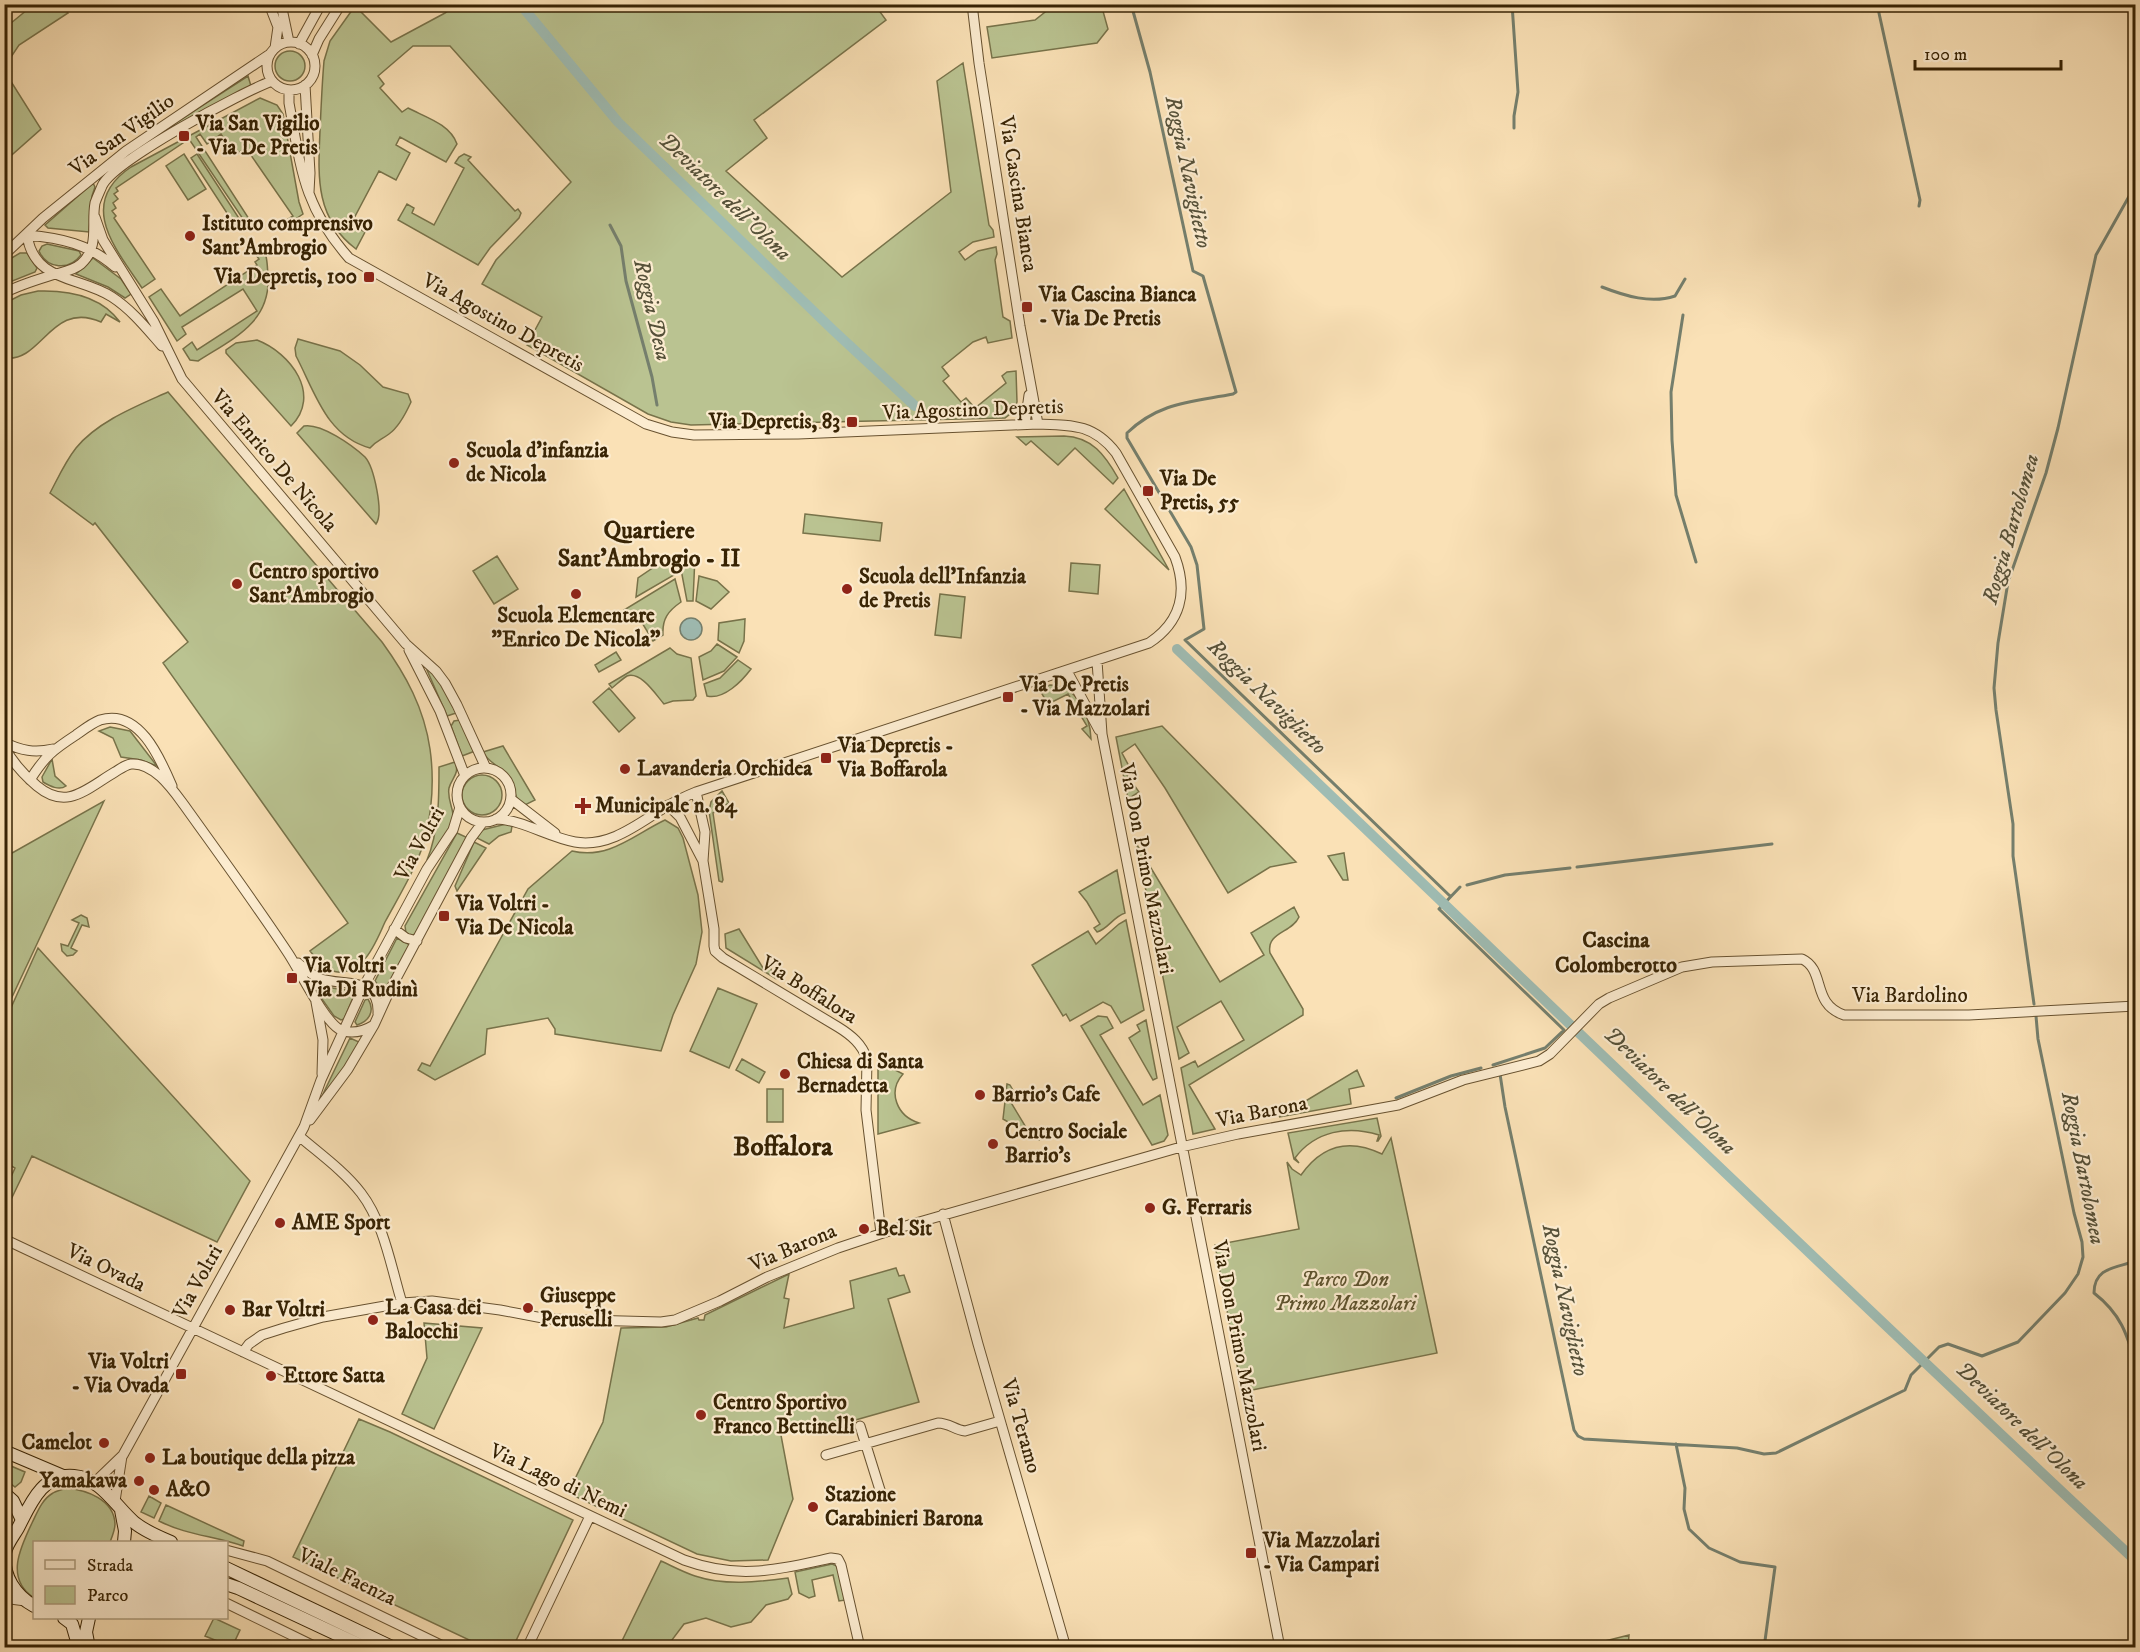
<svg xmlns="http://www.w3.org/2000/svg" width="2140" height="1652" font-family="'IM FELL DW Pica',serif">
<style>
.green{fill:#bac391;stroke:#78734a;stroke-width:1.5}
.water{fill:#9fbcb3;stroke:#757f6d;stroke-width:1.5}
.lines{fill:none;stroke-linecap:round;stroke-linejoin:round}
.stream{stroke:#757f6d;stroke-width:3}
.canal{stroke:#9fbcb3;stroke-width:10}
.street-casing{stroke:#685230;stroke-width:11}
.secondary-casing{stroke:#372304;stroke-width:14}
.street{stroke:#fcecd0;stroke-width:9}
.secondary{stroke:#fcecd0;stroke-width:12}
.poi-dot{fill:#8f2418;stroke:#fcecd0;stroke-width:2}
.labels{text-anchor:middle;dominant-baseline:central;stroke-width:4.5;stroke-linejoin:round;paint-order:stroke}
.poi-label{font-size:21px;font-weight:bold;fill:#372304;stroke:#fcecd0;text-anchor:start}
.street-label{font-size:21px;fill:#372304;stroke:#fcecd0}
.park-label{font-size:21px;font-style:italic;fill:#5e532e;stroke:#fcecd0}
.water-label{font-size:22px;font-style:italic;fill:#565139;stroke:#fcecd0}
.neighbourhood-label{font-size:22px;font-weight:bold;fill:#372304;stroke:#fcecd0}
.quarter-label{font-size:24px;font-weight:bold;fill:#372304;stroke:#fcecd0}
.district-label{font-size:27px;font-weight:bold;fill:#372304;stroke:#fcecd0}
</style>
<rect width="100%" height="100%" fill="#fae1b6"/>
<filter id="stains"><feTurbulence type="fractalNoise" baseFrequency=".00333" numOctaves="4"/><feColorMatrix values="0 0 0 0 .2 0 0 0 0 .09 0 0 0 0 .02 0 0 0 .5 -.17"/></filter>
<radialGradient id="worn" r=".72"><stop offset=".6" stop-color="#630" stop-opacity="0"/><stop offset="1" stop-color="#630" stop-opacity=".3"/></radialGradient>
<path class="green" d="M457,4L875,5L886,20L754,120L767,138L726,171L842,277L951,192L937,81L963,63L989,225L993,230L994,237L973,242L959,252L965,260L978,251L996,247L997,254L995,260L1003,317L1010,321L1012,338L988,343L986,337L973,342L942,367L949,376L943,381L961,402L966,398L975,408L1006,383L1002,376L1007,372L1016,371L1017,402L1014,411L1005,418L691,425L671,422L648,414L527,345L542,317L482,284L496,260L571,182L450,46H413L378,76L384,84L380,88L402,112L408,108C425,117 450,124 457,144L446,162L400,137L396,145L410,153L396,180L379,171L351,224L365,232L356,249C315,218 318,177 320,131C321,108 322,84 324,61L330,41L355,6L391,42L445,13Z
M1101,4L1108,29L1097,43L992,58L987,27L1035,20L1054,5Z
M33,5H62L68,13L19,45L5,66V28Z
M275 66a15 15 0 1 1 30 0a15 15 0 1 1-30 0Z
M5,72L41,129L5,161H4Z
M248,76L251,86L171,128L172,125Z
M260,98L277,105L283,114L299,202L303,214L279,230L272,227L271,225L274,219L279,225L293,216L246,148L235,155L221,134L207,144L200,134L196,137L251,222L247,225L189,139L116,188L118,191L114,194L118,199L113,203L116,208L112,211L116,216L114,218L155,279L142,288C116,249 76,204 131,167Z
M184,154L206,189L188,200L166,166Z
M197,154L244,226L238,230L191,158Z
M464,154L471,157L468,160L515,211L518,209L521,213L519,218L490,248L478,265L398,220L407,204L414,208L412,213L434,225L464,168L455,163L459,157Z
M93,183L95,187L92,196L89,232L48,228L45,225Z
M47,244L79,251L81,255C69,271 47,269 39,251L42,246Z
M260,245C268,254 267,264 268,276C271,323 232,339 198,361L190,360L183,349L192,342L197,350L257,311L243,289L182,327L186,334L177,341L149,297L161,289L180,316L257,265L255,262L259,259L256,255L260,253L257,247Z
M20,253H27L37,268L35,272L5,284V262Z
M93,258L121,279L131,294L125,298L108,287L76,274Z
M38,291C68,290 101,296 120,322L106,314L101,322C51,300 42,363 5,358V303L21,295Z
M298,339L340,351L360,365L383,387L408,394L411,402C406,413 399,427 389,434C381,440 376,441 370,448C326,436 315,392 296,356L295,348Z
M257,340C291,353 322,395 291,426L226,353V350L236,343Z
M168,392L382,642C406,675 424,708 430,749C434,777 432,808 426,835C418,866 400,894 385,922C379,935 373,951 363,961C358,967 350,971 343,972C328,974 319,962 310,951L348,923L163,663L188,642L95,523L93,525L50,493C58,478 65,462 76,448C98,421 137,406 168,392Z
M304,426C321,423 352,445 365,457C374,467 384,513 376,524L297,433Z
M1064,436C1092,437 1105,455 1118,478L1113,484L1075,448L1058,465L1031,441L1026,445L1017,437Z
M1124,489L1169,570L1105,509Z
M805,514L882,523L880,541L803,533Z
M497,556L518,589L494,604L473,571Z
M695,556L693,601H687L679,559L681,557Z
M663,561L670,562L674,575L636,597L638,578Z
M1071,563L1100,565L1098,594L1069,591Z
M699,576L717,581L729,592L711,609L696,601Z
M675,579L681,602C668,611 662,619 663,635L653,641L635,611L627,615L624,610Z
M940,594L965,597L961,638L935,635Z
M745,619L744,641L739,653L718,640L719,623Z
M717,644L737,657L724,671L703,680L699,657L711,651Z
M670,648L677,654L691,658L696,696L693,700L673,701L664,704C656,695 641,671 627,676C622,679 617,684 612,688L609,684Z
M616,652L621,660L599,672L595,665Z
M738,660L751,669C742,681 724,700 707,696L704,684L720,678Z
M427,670H431L448,694L456,713L447,716Z
M1050,685C1077,685 1090,715 1091,739L1082,729L1087,726L1068,694L1048,704L1039,689Z
M609,688L635,718L619,732L593,702Z
M460,720L475,751L462,756L451,726L454,721Z
M1162,726L1296,862L1270,867L1228,893L1165,788L1135,744L1122,753L1130,768L1125,772L1139,792L1128,799L1116,737Z
M110,727L130,731L157,766L141,760L121,757L113,738L99,731Z
M503,746L535,800L525,805C511,796 517,791 510,778C503,767 489,764 483,752Z
M52,759L55,776L66,786C59,791 50,786 43,782L42,777Z
M455,762C460,774 452,777 449,788C447,799 453,807 453,816C453,827 434,853 427,860C439,831 439,799 439,767Z
M462 795a20 20 0 1 1 40 0a20 20 0 1 1-40 0Z
M722,791L729,803L713,813L723,880L722,882L719,881L709,811L711,802Z
M104,801L5,1012V857Z
M665,820L678,828L683,838L698,895L702,932L696,964L673,1015L661,1051L555,1034V1029L548,1018L487,1029L485,1054L435,1080L418,1070L422,1063L430,1066L528,889L572,851C609,860 635,834 665,820Z
M506,824L512,826L511,832L499,836L489,844L477,838L482,830Z
M457,833L468,838L415,934L411,936L406,933L405,926Z
M474,842L486,848L457,891L455,886Z
M1137,845L1220,982L1264,955L1251,933L1294,907L1299,917C1292,933 1266,932 1270,953L1303,1009V1015L1189,1085L1215,1129L1193,1134L1181,1068L1195,1061L1198,1067L1244,1040L1221,1001L1177,1027L1189,1053L1179,1059Z
M1344,853L1348,880H1343L1328,856Z
M1117,870L1125,913C1113,917 1108,929 1097,932L1094,928L1100,924L1087,902L1079,892Z
M81,915L87,918L89,927L82,925L71,948L77,951L73,955L67,956L62,951L61,944L68,946L79,923L72,920Z
M1126,920L1144,1010L1121,1023L1111,1006L1103,1002L1070,1021L1066,1014L1063,1016L1032,965L1088,931L1096,944L1119,924Z
M739,929L763,968L769,965L775,978L726,948L725,934Z
M397,938L410,945L385,990H382L375,981Z
M38,948L250,1181L217,1242L32,1156L5,1212V1190L15,1168L5,1162V1021Z
M312,985L352,991L355,993L344,1019L341,1020L334,1016Z
M718,988L757,1004L729,1068L690,1051Z
M368,999C375,1010 370,1021 357,1025L355,1022L365,1000Z
M1098,1016L1107,1017L1113,1028L1100,1035L1143,1105L1160,1095L1168,1135L1164,1141L1152,1145L1081,1026Z
M1146,1020L1157,1078L1153,1080L1129,1038L1140,1031L1137,1025Z
M350,1038L359,1042L348,1064L322,1096Z
M742,1059L765,1072L759,1083L736,1070Z
M878,1061L903,1074C887,1092 897,1116 919,1123L878,1134Z
M1357,1070L1364,1086L1349,1089L1351,1104L1279,1117Z
M1007,1084L1010,1085L1014,1092L1007,1096L1030,1134L1038,1129L1041,1137L1039,1140L1003,1119Z
M767,1089H783V1122H767Z
M1377,1118L1381,1136L1378,1141H1377L1379,1135C1348,1125 1315,1131 1295,1158L1299,1163L1294,1159L1288,1133Z
M1391,1138L1437,1353L1242,1392L1215,1245L1299,1229L1287,1162L1292,1169L1301,1175C1322,1145 1349,1138 1382,1154Z
M896,1268L899,1276L904,1275L910,1292L888,1299L919,1402L806,1434L802,1425L780,1430L793,1499L768,1560L731,1561L697,1554L568,1493L603,1422L621,1328L666,1327L698,1318L699,1320H704L705,1315L789,1274L784,1298L789,1299L784,1328L854,1308L850,1281Z
M424,1323L482,1328L434,1429L402,1414L427,1358Z
M359,1419L390,1432L573,1520L513,1647H484L293,1557Z
M4,1463L25,1472L21,1482L15,1487L5,1479Z
M66,1488C86,1490 114,1499 115,1524C115,1530 112,1537 110,1542H34V1598C5,1579 20,1548 32,1523C37,1513 42,1499 53,1493C56,1491 62,1490 66,1488Z
M149,1496L161,1503L154,1518L141,1512Z
M166,1505L244,1541L243,1546C215,1536 186,1535 159,1521Z
M661,1561C672,1566 683,1572 695,1576C725,1586 758,1582 788,1578L792,1594L788,1599L766,1605L751,1622L731,1627L706,1618L684,1624L672,1640L665,1643L641,1647H619Z
M832,1564L837,1566L846,1600L839,1601L833,1575L812,1580L815,1596L809,1598L799,1593L795,1572Z
M214,1618L240,1630L232,1647L205,1636Z
M1629,1635L1628,1647H1581Z"/>
<path class="water" d="M680 629a11 11 0 1 1 22 0a11 11 0 1 1-22 0Z"/>
<g class="lines">
<path class="stream" d="M1131,4L1150,72L1193,271L1203,276L1236,392L1233,394C1192,402 1159,402 1127,433V438L1191,547L1197,565L1204,629L1185,640L1450,896
M1512,4L1518,92L1514,116V128
M1877,4L1920,200L1919,206
M610,225L621,246L626,281L652,377L657,405
M1602,287C1625,296 1651,304 1675,296L1685,279
M1683,315L1671,392L1672,440L1676,495L1696,562
M1577,867L1772,844
M1467,885L1505,875L1570,868
M1460,887L1439,909L1564,1030L1545,1048L1493,1065
M2034,1004L2013,856V824L1996,710L1994,688L1998,643L2008,582L2046,473L2058,428L2096,255L2136,184
M1500,1074L1505,1107L1574,1430L1578,1436L1584,1439L1737,1448L1764,1454L1776,1453L1905,1390L1911,1375L1939,1347L1948,1344L1982,1356L2018,1342L2065,1293L2078,1274L2083,1257L2082,1242L2074,1213L2038,1039L2036,1016
M1396,1098L1451,1076L1481,1068
M2136,1261C2116,1268 2094,1267 2094,1293C2121,1314 2127,1334 2136,1365
M1676,1444L1685,1488L1684,1509L1689,1529L1709,1548L1740,1562L1775,1567L1764,1648"/>
<path class="canal" d="M520,4L618,122L834,331L915,406
M1177,649C1497,953 1813,1260 2136,1561"/>
<defs>
<path id="street" d="M269,4L278,27L275,48
M281,4L289,42
M972,4L979,63L1020,326L1038,424
M267 66a24 24 0 1 1 48 0a24 24 0 1 1-48 0Z
M299,44L321,4
M312,55L319,39L341,4
M305,85L310,173L309,192
M289,90V103C301,168 303,206 349,258L646,424L672,432L694,435L798,434L1038,424C1072,425 1094,424 1116,453L1175,557C1188,592 1181,622 1149,643L696,792C686,796 676,801 667,806C639,823 610,848 575,842C548,837 523,820 496,819
M95,217L103,240L154,322L182,379L406,644L436,671L445,683L457,705L486,768
M27,235C34,283 80,276 112,297C132,310 147,329 162,346
M27,235C61,238 89,244 115,267
M4,255L43,218L126,151L270,54
M4,293C19,285 36,280 52,275C62,272 73,271 81,264C100,247 91,224 95,203C97,197 100,191 102,186C113,161 242,92 272,81
M1025,424L1029,395
M409,650L440,711L465,776
M1097,661L1102,734L1280,1648
M1067,671L1099,730
M4,742C21,751 35,753 53,749
M4,746C12,762 24,775 37,786C67,811 86,789 115,772C120,769 125,765 131,764C154,762 173,790 184,805C219,854 255,903 288,953C300,971 323,1019 339,1029C351,1035 364,1031 374,1025
M457 795a27 27 0 1 1 54 0a27 27 0 1 1-54 0Z
M30,780C45,756 53,750 76,735C83,730 92,723 100,720C139,708 160,758 172,786
M696,792L705,832L703,861
M511,799L555,833
M668,805L680,817L703,861L714,929V946L715,951L723,958L838,1027C851,1035 862,1044 867,1059L866,1110L881,1233
M394,929L406,938L417,941
M298,963C305,969 312,976 321,979C346,986 380,977 378,1014
M316,1002L323,1040L322,1074
M310,1120L348,1069L374,1025L389,992L471,838L483,822
M299,1136C320,1154 344,1171 361,1193C384,1223 391,1267 402,1303
M943,1214L978,1344L1066,1648
M4,1239L684,1560C739,1580 775,1570 831,1558L838,1559L841,1565L860,1648
M243,1352L249,1344L262,1335L284,1328L323,1317L402,1303L432,1301L500,1310L548,1319L661,1322L675,1320L720,1301L767,1277L838,1248L895,1229L1181,1147L1238,1134L1398,1105L1463,1080L1539,1061L1550,1054L1599,1004L1609,998L1682,967L1712,962L1802,959C1826,970 1811,1004 1844,1015H1969L2136,1006
M860,1426L880,1490
M826,1455L938,1423C949,1423 955,1430 965,1431L1000,1421
M94,1483L123,1455L304,1127L321,1080L364,986L427,869L453,830L460,807
M115,1501L122,1456
M226,1550L267,1561L447,1648
M4,1598L25,1601
M226,1603L318,1648
M527,1648L590,1516"/>
<path id="secondary" d="M4,1451L63,1476
M4,1493L13,1501L22,1520
M121,1510L125,1531L124,1542
M226,1568L394,1648
M226,1584L238,1588L366,1648
M34,1606C16,1596 2,1576 5,1553C6,1545 14,1535 18,1528C30,1505 42,1473 74,1476C101,1478 116,1507 135,1523C145,1531 159,1537 171,1542
M64,1618L72,1624L79,1648
M89,1618L86,1632L89,1648"/>
</defs>
<use href="#street" class="street-casing"/>
<use href="#secondary" class="secondary-casing"/>
<use href="#street" class="street"/>
<use href="#secondary" class="secondary"/>
</g>
<g class="poi-dot">
<rect x="178" y="130" width="12" height="12" rx="3"/>
<circle cx="190" cy="236" r="6"/>
<rect x="363" y="271" width="12" height="12" rx="3"/>
<rect x="1021" y="301" width="12" height="12" rx="3"/>
<rect x="846" y="416" width="12" height="12" rx="3"/>
<circle cx="454" cy="463" r="6"/>
<rect x="1142" y="485" width="12" height="12" rx="3"/>
<circle cx="237" cy="584" r="6"/>
<circle cx="847" cy="589" r="6"/>
<circle cx="576" cy="594" r="6"/>
<rect x="1002" y="691" width="12" height="12" rx="3"/>
<rect x="820" y="752" width="12" height="12" rx="3"/>
<circle cx="625" cy="769" r="6"/>
<path d="M580 797h6v6h6v6h-6v6h-6v-6h-6v-6h6z"/>
<rect x="438" y="910" width="12" height="12" rx="3"/>
<rect x="286" y="972" width="12" height="12" rx="3"/>
<circle cx="785" cy="1074" r="6"/>
<circle cx="980" cy="1095" r="6"/>
<circle cx="993" cy="1144" r="6"/>
<circle cx="1150" cy="1208" r="6"/>
<circle cx="280" cy="1223" r="6"/>
<circle cx="864" cy="1229" r="6"/>
<circle cx="528" cy="1308" r="6"/>
<circle cx="230" cy="1310" r="6"/>
<circle cx="373" cy="1320" r="6"/>
<rect x="175" y="1368" width="12" height="12" rx="3"/>
<circle cx="271" cy="1376" r="6"/>
<circle cx="701" cy="1415" r="6"/>
<circle cx="104" cy="1443" r="6"/>
<circle cx="150" cy="1458" r="6"/>
<circle cx="139" cy="1481" r="6"/>
<circle cx="154" cy="1490" r="6"/>
<circle cx="813" cy="1507" r="6"/>
<rect x="1245" y="1547" width="12" height="12" rx="3"/>
</g>
<g class="labels">
<g class="poi-label">
<text x="196" y="124">Via San Vigilio<tspan x="196" dy="24">- Via De Pretis</tspan></text>
<text x="202" y="224">Istituto comprensivo<tspan x="202" dy="24">Sant'Ambrogio</tspan></text>
<text x="357" y="277" text-anchor="end">Via Depretis, 100</text>
<text x="1039" y="295">Via Cascina Bianca<tspan x="1039" dy="24">- Via De Pretis</tspan></text>
<text x="840" y="422" text-anchor="end">Via Depretis, 83</text>
<text x="466" y="451">Scuola d'infanzia<tspan x="466" dy="24">de Nicola</tspan></text>
<text x="1160" y="479">Via De<tspan x="1160" dy="24">Pretis, 55</tspan></text>
<text x="249" y="572">Centro sportivo<tspan x="249" dy="24">Sant'Ambrogio</tspan></text>
<text x="859" y="577">Scuola dell’Infanzia<tspan x="859" dy="24">de Pretis</tspan></text>
<text x="576" y="616" text-anchor="middle">Scuola Elementare<tspan x="576" dy="24">"Enrico De Nicola"</tspan></text>
<text x="1020" y="685">Via De Pretis<tspan x="1020" dy="24">- Via Mazzolari</tspan></text>
<text x="838" y="746">Via Depretis -<tspan x="838" dy="24">Via Boffarola</tspan></text>
<text x="637" y="769">Lavanderia Orchidea</text>
<text x="595" y="806">Municipale n. 84</text>
<text x="456" y="904">Via Voltri -<tspan x="456" dy="24">Via De Nicola</tspan></text>
<text x="304" y="966">Via Voltri -<tspan x="304" dy="24">Via Di Rudinì</tspan></text>
<text x="797" y="1062">Chiesa di Santa<tspan x="797" dy="24">Bernadetta</tspan></text>
<text x="992" y="1095">Barrio's Cafe</text>
<text x="1005" y="1132">Centro Sociale<tspan x="1005" dy="24">Barrio's</tspan></text>
<text x="1162" y="1208">G. Ferraris</text>
<text x="292" y="1223">AME Sport</text>
<text x="876" y="1229">Bel Sit</text>
<text x="540" y="1296">Giuseppe<tspan x="540" dy="24">Peruselli</tspan></text>
<text x="385" y="1308">La Casa dei<tspan x="385" dy="24">Balocchi</tspan></text>
<text x="242" y="1310">Bar Voltri</text>
<text x="169" y="1362" text-anchor="end">Via Voltri<tspan x="169" dy="24">- Via Ovada</tspan></text>
<text x="283" y="1376">Ettore Satta</text>
<text x="713" y="1403">Centro Sportivo<tspan x="713" dy="24">Franco Bettinelli</tspan></text>
<text x="92" y="1443" text-anchor="end">Camelot</text>
<text x="162" y="1458">La boutique della pizza</text>
<text x="127" y="1481" text-anchor="end">Yamakawa</text>
<text x="166" y="1490">A&amp;O</text>
<text x="825" y="1495">Stazione<tspan x="825" dy="24">Carabinieri Barona</tspan></text>
<text x="1263" y="1541">Via Mazzolari<tspan x="1263" dy="24">- Via Campari</tspan></text>
</g>
<g class="street-label">
<text transform="translate(122 135) rotate(-36)">Via San Vigilio</text>
<text transform="translate(1018 194) rotate(81)">Via Cascina Bianca</text>
<text transform="translate(503 323) rotate(29)">Via Agostino Depretis</text>
<text transform="translate(973 410) rotate(-2)">Via Agostino Depretis</text>
<text transform="translate(274 461) rotate(49)">Via Enrico De Nicola</text>
<text transform="translate(420 844) rotate(-61)">Via Voltri</text>
<text transform="translate(1146 869) rotate(79)">Via Don Primo Mazzolari</text>
<text transform="translate(809 990) rotate(32)">Via Boffalora</text>
<text x="1910" y="996">Via Bardolino</text>
<text transform="translate(1262 1112) rotate(-11)">Via Barona</text>
<text transform="translate(793 1248) rotate(-23)">Via Barona</text>
<text transform="translate(106 1268) rotate(26)">Via Ovada</text>
<text transform="translate(198 1282) rotate(-61)">Via Voltri</text>
<text transform="translate(1239 1346) rotate(79)">Via Don Primo Mazzolari</text>
<text transform="translate(1021 1426) rotate(74)">Via Teramo</text>
<text transform="translate(558 1481) rotate(25)">Via Lago di Nemi</text>
<text transform="translate(347 1577) rotate(26)">Viale Faenza</text>
</g>
<g class="park-label">
<text x="1345" y="1280">Parco Don<tspan x="1345" dy="24">Primo Mazzolari</tspan></text>
</g>
<g class="water-label">
<text transform="translate(1188 172) rotate(78)">Roggia Naviglietto</text>
<text transform="translate(725 197) rotate(44)">Deviatore dell'Olona</text>
<text transform="translate(652 310) rotate(77)">Roggia Desa</text>
<text transform="translate(2011 529) rotate(-74)">Roggia Bartolomea</text>
<text transform="translate(1267 697) rotate(44)">Roggia Naviglietto</text>
<text transform="translate(1670 1091) rotate(44)">Deviatore dell'Olona</text>
<text transform="translate(2083 1168) rotate(79)">Roggia Bartolomea</text>
<text transform="translate(1565 1300) rotate(78)">Roggia Naviglietto</text>
<text transform="translate(2022 1426) rotate(44)">Deviatore dell'Olona</text>
</g>
<g class="neighbourhood-label">
<text x="1616" y="940">Cascina<tspan x="1616" dy="25">Colomberotto</tspan></text>
</g>
<g class="quarter-label">
<text x="649" y="531">Quartiere<tspan x="649" dy="28">Sant'Ambrogio - II</tspan></text>
</g>
<g class="district-label">
<text x="783" y="1147">Boffalora</text>
</g>
</g>
<rect width="2140" height="1652" fill="none" stroke="#fae1b6" stroke-width="24"/>
<rect x="6" y="6" width="2128" height="1640" fill="none" stroke="#372304" stroke-width="3"/>
<rect x="12" y="12" width="2116" height="1628" fill="none" stroke="#372304" stroke-width="1.5"/>
<rect x="33" y="1541" width="195" height="78" fill="#fcecd0" stroke="#ad9c7e" stroke-width="1.5"/>
<rect x="45" y="1560" width="30" height="9" fill="#fcecd0" stroke="#ad9c7e" stroke-width="1.5"/>
<text x="87" y="1571" font-size="18" fill="#372304">Strada</text>
<rect x="45" y="1586" width="30" height="18" fill="#bac391" stroke="#ad9c7e" stroke-width="1.5"/>
<text x="87" y="1601" font-size="18" fill="#372304">Parco</text>
<path d="M1915 60v9h146v-9" fill="none" stroke="#372304" stroke-width="3"/>
<text x="1924" y="60" font-size="18" fill="#372304" stroke="#fcecd0" stroke-width="4.5" paint-order="stroke">100 m</text>
<rect width="100%" height="100%" filter="url(#stains)"/>
<rect width="100%" height="100%" fill="url(#worn)"/>
</svg>
